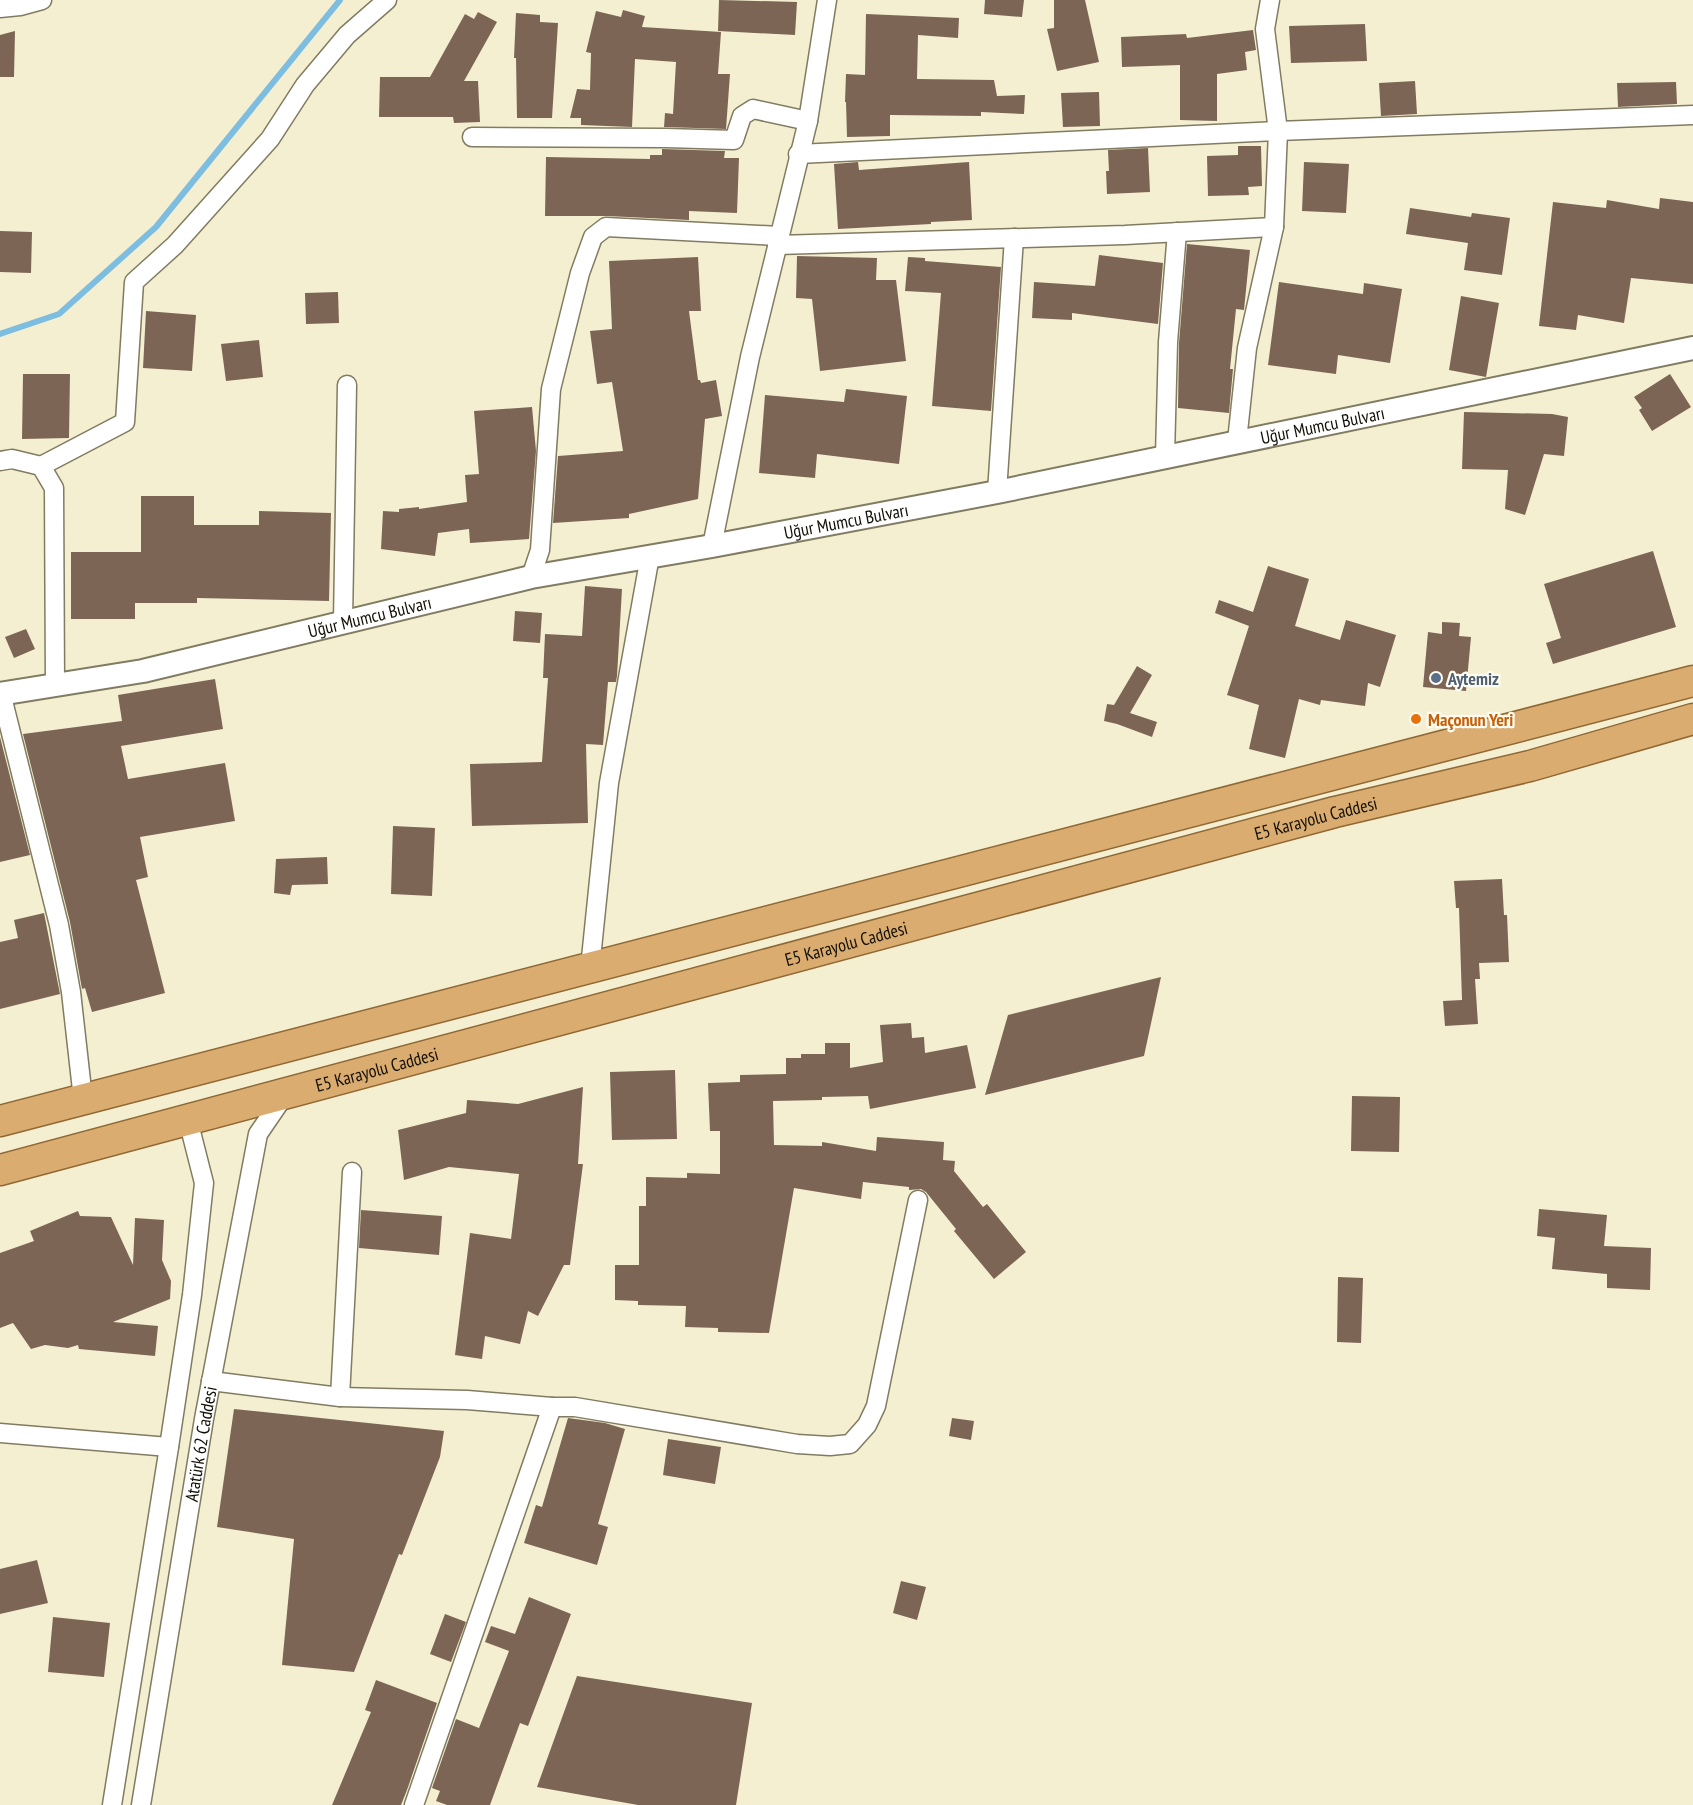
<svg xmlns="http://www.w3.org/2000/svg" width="1693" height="1805" font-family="'PT Sans Narrow',sans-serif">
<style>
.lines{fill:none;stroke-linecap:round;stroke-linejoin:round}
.stream{stroke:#7dbde0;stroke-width:6}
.building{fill:#7c6555}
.minor-casing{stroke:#817b61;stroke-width:21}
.tertiary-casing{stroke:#817b61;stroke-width:26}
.trunk-casing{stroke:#8f6834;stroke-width:33}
.minor{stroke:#fff;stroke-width:18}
.tertiary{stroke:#fff;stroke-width:22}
.trunk{stroke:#dbac70;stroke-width:30}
.service-dot{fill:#5c6f8a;stroke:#fefcf0;stroke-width:2}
.food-dot{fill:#e8710a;stroke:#fefcf0;stroke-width:2}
.labels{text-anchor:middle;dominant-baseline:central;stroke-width:4.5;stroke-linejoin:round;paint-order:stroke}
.street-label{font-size:18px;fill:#120f06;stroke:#fefcf0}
.service-label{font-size:18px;font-weight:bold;fill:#4e5e75;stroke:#fefcf0;text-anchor:start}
.food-label{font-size:18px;font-weight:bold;fill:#c56008;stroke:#fefcf0;text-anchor:start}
</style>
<rect width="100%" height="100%" fill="#f5efd2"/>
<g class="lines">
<path class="stream" d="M0,334L59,314L156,227L340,0"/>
</g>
<path class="building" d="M719,0L797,2L795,35L718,31Z
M985,0H1024L1022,17L984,14Z
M1054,0H1085L1099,62L1057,71L1047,29L1054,28Z
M623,10L645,16L642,27L721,32L718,74H730L726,129L664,127L665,113L673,114L676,62L635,59L632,127L581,125V118H570L577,89L590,90L591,53L586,52L596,11L621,17Z
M478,12L497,22L464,81H478L480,122L454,123L453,117H379L380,77H430L465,14L474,19Z
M516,13L540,15V22L558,23L552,118H517L516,58H514Z
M866,14L959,18L958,38L918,35L917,79L994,80L997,96L1025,95L1024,114L981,112V116L890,115V136L847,137L846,102H845L846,74L865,75Z
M1365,24L1367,61L1291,63L1289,26Z
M1253,30L1256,50L1245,52L1247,70L1217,74V121L1180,120V65L1122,67L1121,37L1186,34L1187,38Z
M15,31L14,77H0V35Z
M1415,81L1417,114L1381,116L1379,83Z
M1676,82L1677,104L1618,107L1617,83Z
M1099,92L1100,126L1063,127L1061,93Z
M1238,146H1261L1262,186L1248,187L1249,195L1208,196L1207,156L1238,155Z
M1148,148L1150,192L1107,194L1106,171H1109L1108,150Z
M662,149L725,151L724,158H739L737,213L689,211V220L607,216H545L546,157L650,159V155H662Z
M858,162L859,170L969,162L972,220L931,222V224L838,229L834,164Z
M1304,162L1349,164L1346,213L1302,211Z
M1660,198L1693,202V284L1631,278L1624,323L1578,315L1576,330L1539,326L1553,202L1606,208L1607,200L1659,209Z
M1410,208L1471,217L1472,213L1510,218L1502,275L1464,270L1468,243L1406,234Z
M0,231L32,232L31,273L0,272Z
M1187,244L1250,250L1244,310L1236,309L1230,369H1233L1229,413L1178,408L1179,343Z
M1099,255L1163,263L1158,324L1072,313V320L1032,318L1034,282L1095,286Z
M797,256L877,258L876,280H896L906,361L820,371L812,299L796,298Z
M698,257L701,311H689L698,380H700L701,383L716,380L722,416L705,419L698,499L629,514V518L553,523L558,456L623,451L612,382L597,384L590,331L612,329L609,261Z
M908,257L925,258V261L1001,267L991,411L932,406L941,293L905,291Z
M1279,282L1363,294L1364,283L1402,289L1390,363L1338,355L1336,374L1268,365Z
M338,292L339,323L306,324L305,293Z
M1461,296L1499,303L1486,377L1449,370Z
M146,311L196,315L192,371L143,368Z
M259,340L263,377L226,381L221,344Z
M23,374H70L69,438L22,439Z
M1670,374L1691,407L1652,431L1639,410L1642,408L1634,397Z
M846,389L907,396L899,464L817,454L815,478L759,473L765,395L844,402Z
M532,407L536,451L529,539L470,543L469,529L438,533L435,556L381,549L383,511L399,512V509L419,507V509L467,502L465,475L479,474L474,411Z
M1464,412L1552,414L1568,417L1564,456L1544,454L1525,515L1505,509L1508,470L1462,469Z
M141,496H194V525H259V511L331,513L329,601L197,598V603H135V619H71V552H141Z
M1653,551L1676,627L1553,664L1546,643L1561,638L1544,584Z
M1268,566L1309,579L1295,626L1340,640L1346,620L1396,635L1380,687L1368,683L1365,706L1321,700L1320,705L1299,699L1285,758L1249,749L1259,705L1227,695L1249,626L1215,613L1219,600L1253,612Z
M585,586L622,589L617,676L616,682H608L603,745L586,744L588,823L472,826L470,764L542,762L548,678H543L545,634L582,636Z
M515,611L542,613L540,643L513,641Z
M1442,622L1460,623L1459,636L1471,637L1466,691L1423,687L1428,632L1442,634Z
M26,629L35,649L14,658L5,637Z
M1137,666L1152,675L1130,713L1157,722L1152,737L1117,724L1104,721L1107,704L1114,705Z
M215,679L223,729L121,746L128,779L225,763L235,821L140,837L148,877L136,880L165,993L92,1012L85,988L82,989L70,922L23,734L122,721L118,695Z
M0,737L30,855L0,862Z
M393,826L435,828L432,896L391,894Z
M327,857L328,884L292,885L290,895L274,893L276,859Z
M1502,879L1504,915H1507L1509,962L1479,963L1480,979H1475L1478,1024L1445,1026L1443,1001L1462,1000L1459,908H1456L1454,881Z
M44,913L60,994L0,1009V942L18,938L14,920Z
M1161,977L1144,1056L985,1095L1008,1015Z
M911,1023L912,1038L924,1037L925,1053L967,1045L976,1088L870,1109L868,1096L822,1097V1100L773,1101L774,1145L822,1146V1142L876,1151L877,1137L944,1142L943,1160L955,1161L954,1171L983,1207L987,1204L1026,1252L994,1279L954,1231L956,1229L926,1192L921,1189L909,1190V1187L863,1182L861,1199L794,1188L769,1333L718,1332V1328L685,1327L686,1306L638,1305V1301L615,1300V1265H639V1206H646V1177L687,1178V1173L720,1174V1131H710L708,1083L740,1082V1075L786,1074V1058H801V1054H825V1043H850V1068L883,1062L880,1025Z
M675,1070L677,1139L612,1140L610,1072Z
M583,1087L578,1164H583L570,1265H564L538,1316L528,1311L520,1344L485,1336L482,1359L455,1355L470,1233L511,1239L519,1174L449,1167L404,1180L398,1130L466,1113L467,1100L518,1104Z
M1352,1096L1400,1097L1399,1152L1351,1151Z
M1539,1209L1607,1215L1604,1246L1651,1248L1650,1290L1607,1288V1274L1552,1269L1555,1238L1537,1236Z
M361,1210L442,1216L439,1255L359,1248Z
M78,1211L80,1216L111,1217L133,1265L135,1218L164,1220L162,1260L171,1281L170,1299L113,1322L158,1326L155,1356L79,1349L78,1345L68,1348L45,1345L31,1349L13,1323L0,1328V1253L34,1241L30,1231Z
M1338,1277L1363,1278L1361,1343L1337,1342Z
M234,1409L444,1431L440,1457L402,1555L399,1554L354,1672L282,1665L294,1539L217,1527Z
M568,1418L605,1423L625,1429L598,1524L608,1527L597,1565L524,1543L536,1505L542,1507Z
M952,1418L974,1421L971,1440L949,1436Z
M668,1439L721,1447L715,1484L663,1475Z
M37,1560L48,1603L0,1614V1569Z
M901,1581L926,1587L917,1620L893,1613Z
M529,1597L571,1614L528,1726L520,1723L490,1805H447L436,1801L440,1791L432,1788L456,1719L479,1728L509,1651L485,1642L491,1626L515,1634Z
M445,1614L466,1622L451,1662L430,1654Z
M53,1617L110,1623L104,1677L48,1672Z
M577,1676L752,1703L736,1805H638L537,1787Z
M376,1680L437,1703L407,1790L401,1805H332L371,1712L365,1710Z"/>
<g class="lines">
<defs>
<g id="minor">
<path d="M0,8L20,6L42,0"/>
<path d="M472,137L666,138L734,140L742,116L753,109L808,121"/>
<path d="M798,154L1278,131L1693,115"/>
<path d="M777,245L1125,235L1274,227"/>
<path d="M1237,441L1247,348L1274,227L1278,131L1265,29L1270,0"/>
<path d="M1165,456L1168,342L1177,232"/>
<path d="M0,461L12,459L41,466L54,488L55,685"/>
<path d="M41,466L125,422L134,282L175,245L270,139L305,85L347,35L387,0"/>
<path d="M997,492L1014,238"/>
<path d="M712,546L750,357L808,121L827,0"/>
<path d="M531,577L540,550L551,389L580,273L593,237L606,227L779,236"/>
<path d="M343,622L347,385"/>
<path d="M1,693L59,925L71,992L83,1099"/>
<path d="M590,968L609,783L650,556"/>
<path d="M211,1381L340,1397L467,1400L552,1407H575L797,1444L830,1446L850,1444L867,1425L876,1406L918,1200"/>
<path d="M340,1397L352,1172"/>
<path d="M0,1433L169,1447"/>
<path d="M112,1805L169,1447L192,1295L204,1183L188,1120"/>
<path id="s1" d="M141,1805L204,1419L258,1134L286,1093"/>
<path d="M414,1805L552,1407"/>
</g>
<g id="tertiary">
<path id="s2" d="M0,694L143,671L531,577L712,546L997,492L1693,348"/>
</g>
<g id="trunk">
<path d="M0,1121L1693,681"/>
<path id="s3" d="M0,1170L1335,812L1530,766L1693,719"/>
</g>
</defs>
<use href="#minor" class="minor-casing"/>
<use href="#tertiary" class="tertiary-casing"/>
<use href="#trunk" class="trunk-casing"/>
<use href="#minor" class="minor"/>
<use href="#tertiary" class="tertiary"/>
<use href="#trunk" class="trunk"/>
</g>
<circle class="service-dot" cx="1436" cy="678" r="6"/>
<circle class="food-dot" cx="1416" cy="719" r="6"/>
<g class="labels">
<g class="street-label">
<text stroke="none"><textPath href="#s2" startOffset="1350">Uğur Mumcu Bulvarı</textPath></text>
<text stroke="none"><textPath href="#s2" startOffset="864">Uğur Mumcu Bulvarı</textPath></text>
<text stroke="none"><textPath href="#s2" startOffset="378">Uğur Mumcu Bulvarı</textPath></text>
<text stroke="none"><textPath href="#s3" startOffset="1362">E5 Karayolu Caddesi</textPath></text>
<text stroke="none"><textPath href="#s3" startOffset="876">E5 Karayolu Caddesi</textPath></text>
<text stroke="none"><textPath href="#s3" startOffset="390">E5 Karayolu Caddesi</textPath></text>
<text stroke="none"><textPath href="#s1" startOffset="366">Atatürk 62 Caddesi</textPath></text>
</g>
<g class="service-label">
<text x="1448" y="678">Aytemiz</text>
</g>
<g class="food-label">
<text x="1428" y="719">Maçonun Yeri</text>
</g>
</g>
</svg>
